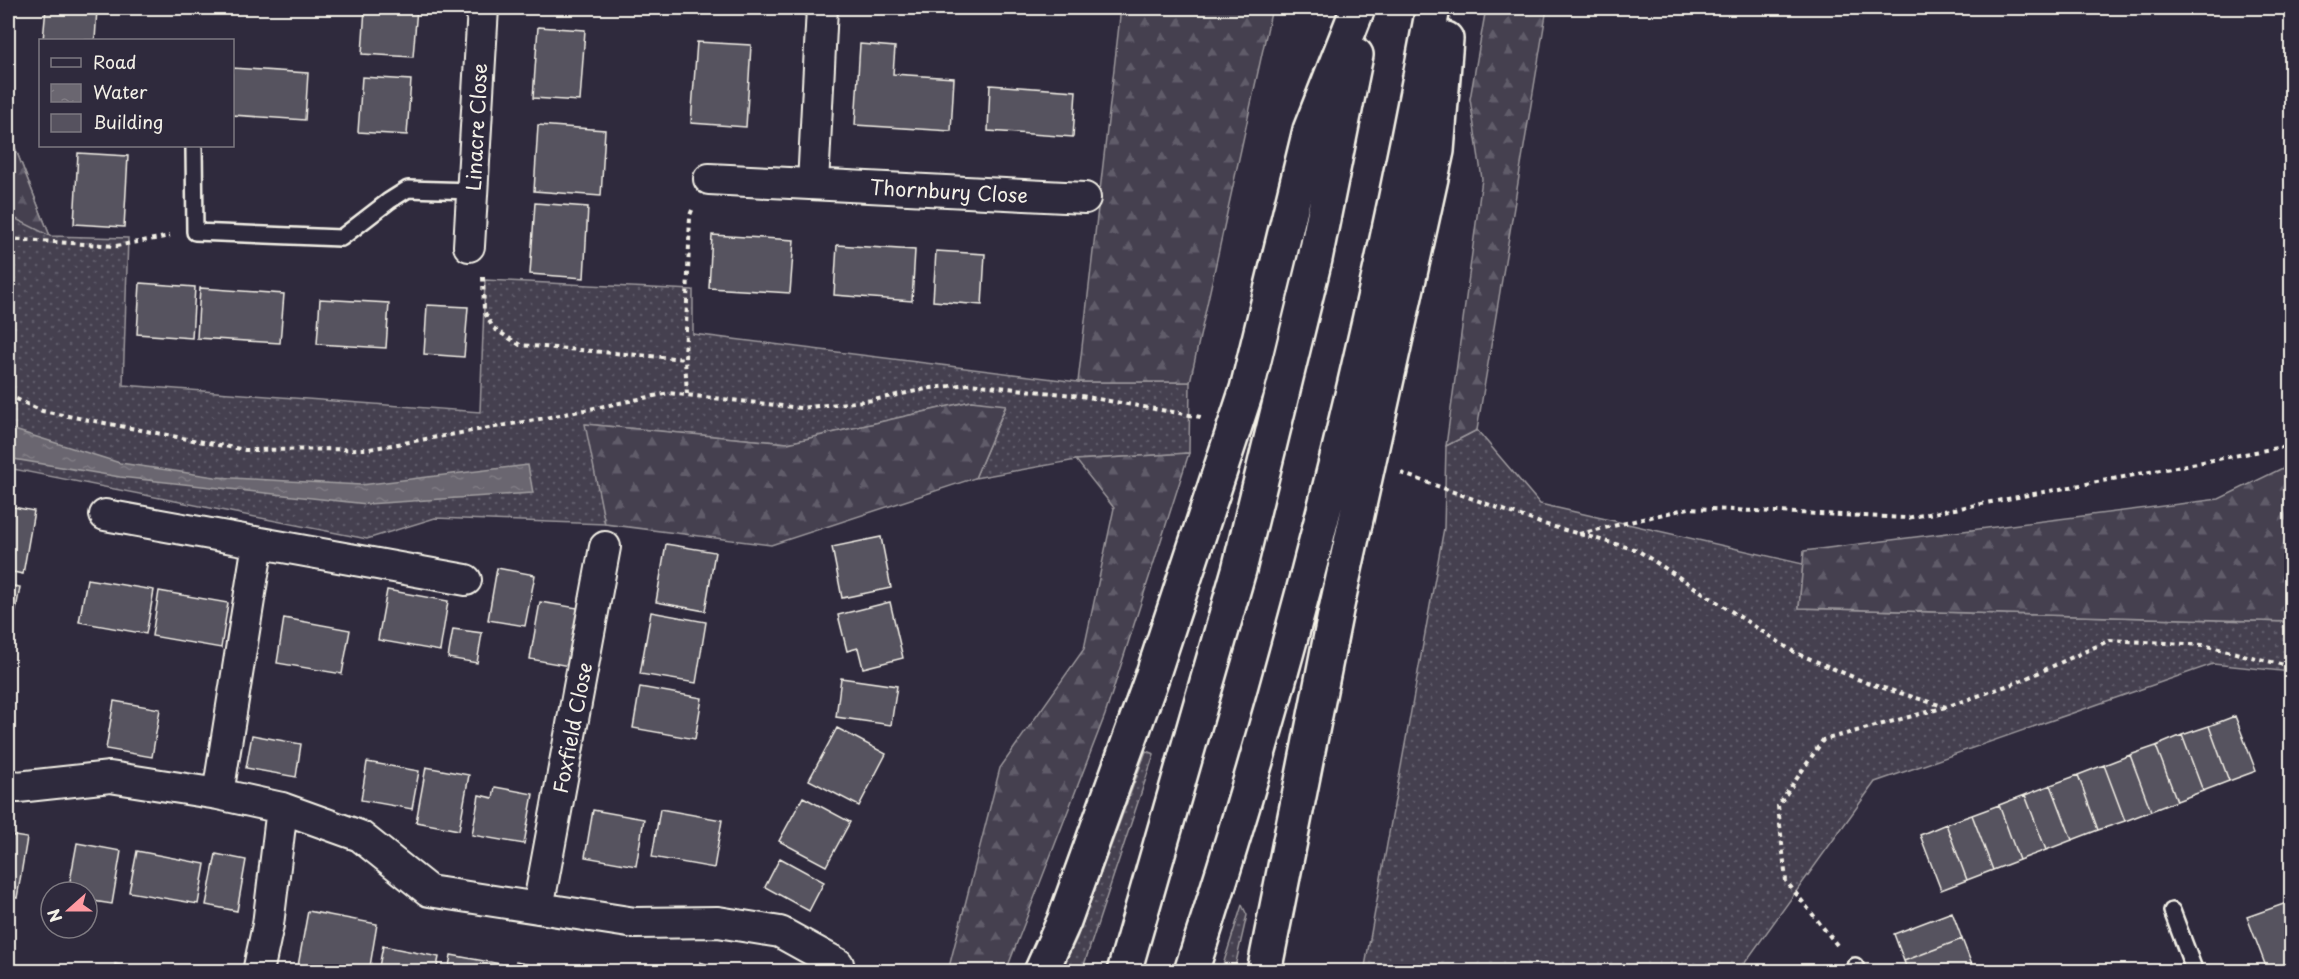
<svg xmlns="http://www.w3.org/2000/svg" width="2299" height="979" font-family="'Playpen Sans',sans-serif">
<style>
.grass{fill:url(#grass-dots);stroke:#9c989c;stroke-width:1.5}
.forest{fill:url(#forest-firs);stroke:#9c989c;stroke-width:1.5}
.water{fill:url(#water-ripples);stroke:#a19ea0;stroke-width:1.5}
.building{fill:#56525f;stroke:#f4f1e8;stroke-width:1.5}
.lines{fill:none;stroke-linecap:round;stroke-linejoin:round}
.lane-casing{stroke:#f4f1e8;stroke-width:20}
.street-casing{stroke:#f4f1e8;stroke-width:34}
.highway-casing{stroke:#f4f1e8;stroke-width:38}
.path{stroke:#f4f1e8;stroke-width:4;stroke-dasharray:4.5 4.5;stroke-linecap:butt}
.lane{stroke:#2f2a3d;stroke-width:15}
.street{stroke:#2f2a3d;stroke-width:30}
.highway{stroke:#2f2a3d;stroke-width:33}
.labels{text-anchor:middle;dominant-baseline:central;stroke-width:4.5;stroke-linejoin:round;paint-order:stroke}
.street-label{font-size:20px;fill:#f4f1e8;stroke:#2f2a3d}
</style>
<defs>
<pattern id="grass-dots" width="8" height="8" patternUnits="userSpaceOnUse" patternTransform="scale(1.5)"><rect width="8" height="8" fill="#454050"/><path d="M2 2h.1M6 6h.1" fill="none" stroke="#605c69" stroke-width="1.8" stroke-linecap="round"/></pattern>
<pattern id="forest-firs" width="22" height="20" patternUnits="userSpaceOnUse" patternTransform="scale(1.5)"><rect width="22" height="20" fill="#454050"/><path d="M5 1l3.5 6h-7zM16 11l3.5 6h-7z" fill="#605c69"/></pattern>
<pattern id="water-ripples" width="26" height="14" patternUnits="userSpaceOnUse" patternTransform="scale(1.5)"><rect width="26" height="14" fill="#6a6670"/><path d="M2 4q2-2 4 0t4 0M15 11q2-2 4 0t4 0" fill="none" stroke="#807c84"/></pattern>
</defs>
<rect width="100%" height="100%" fill="#2f2a3d"/>
<filter id="ink" filterUnits="userSpaceOnUse"><feTurbulence type="fractalNoise" baseFrequency=".0167" numOctaves="2"/><feDisplacementMap in="SourceGraphic" scale="12" xChannelSelector="R" yChannelSelector="G"/><feConvolveMatrix kernelMatrix="1 2 1 2 8 2 1 2 1" color-interpolation-filters="sRGB"/></filter>
<g filter="url(#ink)">
<path class="grass" d="M8,130L50,236L128,238L123,385L480,412L485,280L693,290V334L1078,382H1190L1189,453L1076,460L975,478L1006,406L971,401L788,443L586,424L605,524L435,518L367,539L8,468Z
M1477,430L1540,504L1803,564L1799,608L2291,622V672L2213,664L1875,782L1739,971L1364,972L1444,528L1446,446Z
M1146,751L1154,754L1082,971H1061L1077,938Z
M1242,905L1247,915L1234,971H1221Z"/>
<path class="forest" d="M1121,8H1272L1190,382H1078Z
M1486,8H1547L1477,430L1446,446L1482,179L1470,99Z
M8,130L50,236L8,215Z
M971,401L1006,405L975,478L771,545L605,524L585,424L788,443Z
M1189,453L1105,715L1006,971H948L1000,768L1084,649L1114,508L1076,460Z
M2291,464V622L1799,608L1804,551L2219,499Z"/>
<path class="water" d="M8,428L120,463L215,477L361,485L528,465L533,493L367,504L120,477L8,458Z"/>
<path class="building" d="M46,8L97,9L95,40H43Z
M365,8H417L413,57L362,54Z
M538,27L585,30L580,101L533,98Z
M697,42L751,45L746,127L691,123Z
M860,44L895,47L893,74L954,78L951,131L855,125Z
M232,68L308,73L305,120L232,115Z
M362,77L411,80L407,135L358,132Z
M990,85L1076,91L1073,137L988,131Z
M538,125L605,130L601,196L534,191Z
M78,153L128,156L124,227L74,224Z
M535,203L588,207L584,278L530,274Z
M712,235L794,240L790,293L709,288Z
M837,245L915,250L912,301L834,295Z
M936,251L985,254L982,305L933,301Z
M140,283L195,287L192,338L137,334Z
M200,288L284,294L280,343L197,338Z
M320,299L389,303L386,348L317,344Z
M427,305L468,307L464,357L424,354Z
M8,506L34,511L23,574L8,571Z
M881,537L891,588L842,598L832,547Z
M666,544L715,552L705,611L656,602Z
M497,568L535,575L525,626L488,620Z
M87,579L154,590L146,634L79,622Z
M8,585L20,587L13,626L8,625Z
M387,590L448,601L440,651L378,640Z
M159,591L228,603L221,648L152,636Z
M540,602L578,608L569,666L530,659Z
M890,602L903,658L863,668L858,648L847,651L838,615Z
M651,612L706,622L696,683L640,674Z
M284,618L350,630L342,674L277,663Z
M453,629L482,633L477,663L448,658Z
M841,678L897,686L891,725L836,717Z
M640,687L702,698L695,739L633,728Z
M114,701L160,709L152,757L106,749Z
M2235,716L2256,771L2229,781L2209,726Z
M2209,726L2229,781L2203,791L2182,735Z
M837,728L886,754L859,806L809,780Z
M252,735L301,744L296,777L246,768Z
M2182,735L2203,791L2177,801L2156,746Z
M2156,746L2177,801L2151,811L2130,755Z
M2130,755L2151,811L2125,821L2104,765Z
M367,762L419,771L412,809L361,800Z
M2104,765L2125,821L2098,830L2078,775Z
M426,767L469,775L459,830L416,822Z
M2078,775L2098,830L2072,840L2051,785Z
M2051,785L2072,840L2046,850L2025,795Z
M495,787L533,794L524,844L472,835L479,795L493,798Z
M2025,795L2046,850L2019,860L1999,805Z
M803,797L850,822L826,866L779,841Z
M1999,805L2019,860L1993,870L1972,815Z
M660,809L722,820L714,868L652,857Z
M593,810L644,819L636,866L585,857Z
M1972,815L1993,870L1967,880L1946,824Z
M1946,824L1967,880L1941,890L1920,835Z
M8,835L27,838L17,898L8,896Z
M77,843L121,851L112,904L87,900V892H68Z
M137,851L205,864L198,904L129,892Z
M216,854L246,860L237,911L206,905Z
M780,858L824,882L809,911L765,887Z
M2292,901V963L2268,972L2247,917Z
M308,911L377,924L369,972H325L298,966Z
M1952,912L1962,939L1904,961L1894,934Z
M1962,939L1972,965L1955,972H1908L1904,961Z
M383,946L439,957L436,972H378Z
M451,955L501,964L499,972H448Z
M516,962L564,972H514Z
M700,962L728,972H697Z
M2292,963V972H2268Z
M115,964L154,972H114Z
M1972,965L1975,972H1955Z"/>
<g class="lines">
<defs>
<path id="lane" d="M194,148L195,232L341,238L389,201L408,189L472,191
M2172,911L2195,972
M1855,966L1857,972"/>
<path id="street" d="M709,179L1085,198
M813,184L822,8
M469,246L483,8
M105,515L466,580
M8,785L18,787L110,777L218,794L282,808L360,836L429,891L635,923L718,922L780,932L838,964
M218,794L258,543
M538,908L605,547
M258,972L268,925L282,808"/>
<path id="highway" d="M1041,972L1064,921L1151,680L1247,389L1310,130L1358,8
M1124,972L1239,570L1315,259L1356,55
M1191,972C1294,657 1373,333 1433,8
M1264,972L1336,610L1437,151L1446,39"/>
</defs>
<use href="#lane" class="lane-casing"/>
<use href="#street" class="street-casing"/>
<use href="#highway" class="highway-casing"/>
<path class="path" d="M8,239L116,246L170,236
M483,277L484,311L493,328L520,345L685,359
M687,394L685,359L690,215L693,208
M8,395L42,411L245,450L369,449L535,420L669,393L801,408L873,400L931,388L970,384L1081,396L1201,417
M1401,473L1540,523L1637,550L1794,652L1867,683L1946,707L2018,682L2110,640L2203,645L2292,667
M1579,534L1689,508L1907,518L2292,445
M1837,945L1786,881L1778,806L1823,740L1946,707"/>
<use href="#lane" class="lane"/>
<use href="#street" class="street"/>
<use href="#highway" class="highway"/>
</g>
</g>
<g class="labels">
<g class="street-label">
<text transform="translate(476 127) rotate(-87)">Linacre Close</text>
<text transform="translate(949 191) rotate(3)">Thornbury Close</text>
<text transform="translate(572 728) rotate(-79)">Foxfield Close</text>
</g>
</g>
<rect width="2299" height="979" fill="none" stroke="#2f2a3d" stroke-width="30"/>
<rect x="15" y="15" width="2269" height="949" fill="none" stroke="#f4f1e8" stroke-width="2" filter="url(#ink)"/>
<rect x="39" y="39" width="195" height="108" fill="#2f2a3d" stroke="#7e7a81" stroke-width="1.5"/>
<rect x="51" y="58" width="30" height="9" fill="#2f2a3d" stroke="#7e7a81" stroke-width="1.5"/>
<text x="93" y="69" font-size="18" fill="#f4f1e8">Road</text>
<rect x="51" y="84" width="30" height="18" fill="url(#water-ripples)" stroke="#7e7a81" stroke-width="1.5"/>
<text x="93" y="99" font-size="18" fill="#f4f1e8">Water</text>
<rect x="51" y="114" width="30" height="18" fill="#56525f" stroke="#7e7a81" stroke-width="1.5"/>
<text x="93" y="129" font-size="18" fill="#f4f1e8">Building</text>
<g transform="translate(69 910) rotate(249)"><circle r="28" fill="#2f2a3d" stroke="#7e7a81" stroke-width="1.5"/>
<path d="M0-4.5L10 22L0 15L-10 22Z" fill="#ff9aa2"/>
<text y="-9" font-size="16" font-weight="bold" text-anchor="middle" fill="#f4f1e8">N</text>
</g>
</svg>
